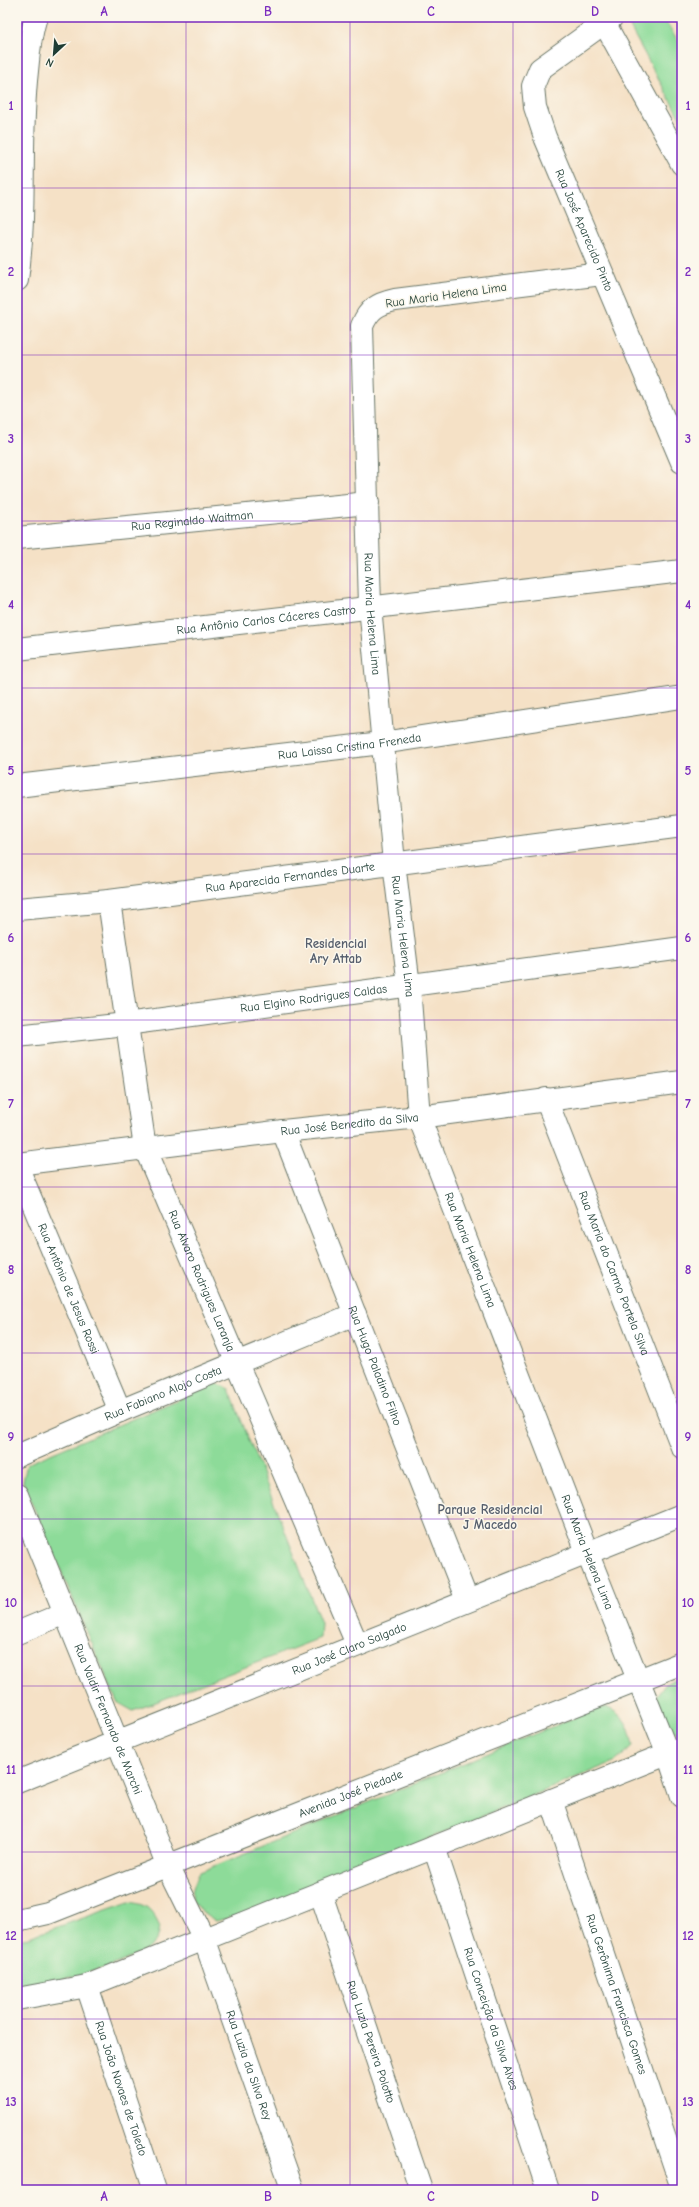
<svg xmlns="http://www.w3.org/2000/svg" width="699" height="2207" font-family="'Comic Neue',sans-serif">
<style>
.green{fill:#8ddb99;stroke:#568c66}
.lines{fill:none;stroke-linecap:round;stroke-linejoin:round}
.minor-casing{stroke:#6a7667;stroke-width:24}
.major-casing{stroke:#6a7667;stroke-width:24}
.minor{stroke:#fff;stroke-width:22}
.major{stroke:#fff;stroke-width:22}
.grid{fill:none;stroke:#7b2cbf;stroke-width:1;stroke-opacity:0.55}
.labels{text-anchor:middle;dominant-baseline:central;stroke-width:3;stroke-linejoin:round;paint-order:stroke}
.street-label{font-size:12px;fill:#1f3d34;stroke:#fbf7ec}
.neighbourhood-label{font-size:13px;font-weight:bold;fill:#565f6d;stroke:#fbf7ec}
.neatline{fill:none;stroke:#7b2cbf;stroke-width:1.5}
.grid-label{font-size:13px;text-anchor:middle;font-weight:bold;fill:#7b2cbf}
</style>
<rect width="100%" height="100%" fill="#fbf7ec"/>
<filter id="ink" filterUnits="userSpaceOnUse"><feTurbulence type="fractalNoise" baseFrequency=".025" numOctaves="2"/><feDisplacementMap in="SourceGraphic" scale="8" xChannelSelector="R" yChannelSelector="G"/><feConvolveMatrix kernelMatrix="1 2 1 2 8 2 1 2 1" color-interpolation-filters="sRGB"/></filter>
<filter id="wash" filterUnits="userSpaceOnUse"><feTurbulence type="fractalNoise" baseFrequency=".012" numOctaves="4" result="noise"/><feDisplacementMap in="SourceGraphic" scale="16" xChannelSelector="R" yChannelSelector="G"/><feGaussianBlur stdDeviation="0.9" result="paint"/><feColorMatrix in="noise" values="0 0 0 0 0 0 0 0 0 0 0 0 0 0 0 0 0 1.4 0 .05"/><feComposite in="paint" operator="in"/></filter>
<g filter="url(#wash)">
<rect width="100%" height="100%" fill="#f5e1c6"/>
<path class="green" d="M635,17H663L682,47V122L630,27Z
M217,1383L229,1389L321,1623L320,1638L133,1711L117,1702L23,1482L27,1464Z
M682,1676V1735L666,1728L656,1697L667,1682Z
M606,1707C626,1716 629,1726 633,1746L616,1761L245,1914L216,1921C192,1906 185,1900 200,1872L588,1712Z
M129,1902C149,1905 151,1909 160,1927C159,1930 159,1935 157,1939C141,1965 47,1983 17,1988V1939L29,1937Z"/>
</g>
<g filter="url(#ink)">
<g class="lines">
<defs>
<g id="minor">
<path id="s1" d="M612,17L540,69L533,86L535,107L545,137L682,462"/>
<path id="s2" d="M602,274L395,300C377,304 369,309 362,326L370,606L394,863L409,986L419,1117L587,1552L668,1754L682,1796"/>
<path d="M17,280C27,210 19,140 27,71C29,52 30,34 36,17"/>
<path id="s3" d="M17,538L368,503"/>
<path id="s4" d="M17,649L682,571"/>
<path id="s5" d="M17,786L382,743L682,697"/>
<path id="s6" d="M109,901L145,1148L357,1644"/>
<path id="s7" d="M17,909L109,901L682,826"/>
<path id="s8" d="M17,1036L126,1024L682,948"/>
<path id="s9" d="M546,1099L682,1447"/>
<path id="s10" d="M283,1131L467,1600"/>
<path id="s11" d="M17,1164L283,1131L419,1117L682,1082"/>
<path id="s12" d="M17,1166L120,1411"/>
<path id="s13" d="M17,1456L120,1411L355,1314"/>
<path id="s14" d="M17,1495L168,1866L205,1941L293,2190"/>
<path d="M17,1633L65,1613"/>
<path id="s15" d="M17,1782L682,1515"/>
<path id="s16" d="M551,1800L682,2188"/>
<path id="s17" d="M434,1847L548,2190"/>
<path id="s18" d="M321,1894L421,2190"/>
<path id="s19" d="M87,1986L155,2190"/>
</g>
<g id="major">
<path d="M601,17L682,164"/>
<path id="s20" d="M17,1920L48,1913L682,1663"/>
<path d="M17,1999L87,1986L682,1748"/>
</g>
</defs>
<use href="#minor" class="minor-casing"/>
<use href="#major" class="major-casing"/>
<use href="#minor" class="minor"/>
<use href="#major" class="major"/>
</g>
</g>
<path class="grid" d="M186,17V2190M350,17V2190M513,17V2190M17,188H682M17,355H682M17,521H682M17,688H682M17,854H682M17,1020H682M17,1187H682M17,1353H682M17,1519H682M17,1686H682M17,1852H682M17,2019H682"/>
<g class="labels">
<g class="street-label">
<text stroke="none"><textPath href="#s1" startOffset="261">Rua José Aparecido Pinto</textPath></text>
<text transform="translate(446 295) rotate(-8)">Rua Maria Helena Lima</text>
<text stroke="none"><textPath href="#s3" startOffset="176">Rua Reginaldo Waitman</textPath></text>
<text stroke="none"><textPath href="#s2" startOffset="541">Rua Maria Helena Lima</textPath></text>
<text stroke="none"><textPath href="#s4" startOffset="251">Rua Antônio Carlos Cáceres Castro</textPath></text>
<text stroke="none"><textPath href="#s5" startOffset="335">Rua Laissa Cristina Freneda</textPath></text>
<text stroke="none"><textPath href="#s7" startOffset="275">Rua Aparecida Fernandes Duarte</textPath></text>
<text stroke="none"><textPath href="#s2" startOffset="865">Rua Maria Helena Lima</textPath></text>
<text stroke="none"><textPath href="#s8" startOffset="299">Rua Elgino Rodrigues Caldas</textPath></text>
<text stroke="none"><textPath href="#s11" startOffset="335">Rua José Benedito da Silva</textPath></text>
<text stroke="none"><textPath href="#s2" startOffset="1189">Rua Maria Helena Lima</textPath></text>
<text stroke="none"><textPath href="#s9" startOffset="187">Rua Maria do Carmo Portela Silva</textPath></text>
<text stroke="none"><textPath href="#s6" startOffset="394">Rua Alvaro Rodrigues Laranja</textPath></text>
<text stroke="none"><textPath href="#s12" startOffset="133">Rua Antônio de Jesus Rossi</textPath></text>
<text stroke="none"><textPath href="#s10" startOffset="252">Rua Hugo Paladino Filho</textPath></text>
<text stroke="none"><textPath href="#s13" startOffset="159">Rua Fabiano Alojo Costa</textPath></text>
<text stroke="none"><textPath href="#s2" startOffset="1513">Rua Maria Helena Lima</textPath></text>
<text stroke="none"><textPath href="#s15" startOffset="358">Rua José Claro Salgado</textPath></text>
<text stroke="none"><textPath href="#s14" startOffset="242">Rua Valdir Fernando de Marchi</textPath></text>
<text stroke="none"><textPath href="#s20" startOffset="357">Avenida José Piedade</textPath></text>
<text stroke="none"><textPath href="#s16" startOffset="205">Rua Gerônima Francisca Gomes</textPath></text>
<text stroke="none"><textPath href="#s17" startOffset="181">Rua Conceição da Silva Alves</textPath></text>
<text stroke="none"><textPath href="#s18" startOffset="156">Rua Luzia Pereira Polotto</textPath></text>
<text stroke="none"><textPath href="#s14" startOffset="616">Rua Luzia da Silva Rey</textPath></text>
<text stroke="none"><textPath href="#s19" startOffset="108">Rua João Novaes de Toledo</textPath></text>
</g>
<g class="neighbourhood-label">
<text x="336" y="943">Residencial<tspan x="336" dy="15">Ary Attab</tspan></text>
<text x="490" y="1509">Parque Residencial<tspan x="490" dy="15">J Macedo</tspan></text>
</g>
</g>
<rect width="699" height="2207" fill="none" stroke="#fbf7ec" stroke-width="44"/>
<g transform="translate(54 54) rotate(206)" stroke="#fbf7ec" stroke-width="3" paint-order="stroke">
<path d="M0-3L7 15L0 10L-7 15Z" fill="#1f3d34"/>
<text y="-6" font-size="11" font-weight="bold" text-anchor="middle" fill="#1f3d34">N</text>
</g>
<rect x="22" y="22" width="655" height="2163" class="neatline"/>
<g class="grid-label">
<text x="104" y="16">A</text>
<text x="268" y="16">B</text>
<text x="431" y="16">C</text>
<text x="595" y="16">D</text>
<text x="11" y="110">1</text>
<text x="688" y="110">1</text>
<text x="11" y="276">2</text>
<text x="688" y="276">2</text>
<text x="11" y="443">3</text>
<text x="688" y="443">3</text>
<text x="11" y="609">4</text>
<text x="688" y="609">4</text>
<text x="11" y="775">5</text>
<text x="688" y="775">5</text>
<text x="11" y="942">6</text>
<text x="688" y="942">6</text>
<text x="11" y="1108">7</text>
<text x="688" y="1108">7</text>
<text x="11" y="1274">8</text>
<text x="688" y="1274">8</text>
<text x="11" y="1441">9</text>
<text x="688" y="1441">9</text>
<text x="11" y="1607">10</text>
<text x="688" y="1607">10</text>
<text x="11" y="1774">11</text>
<text x="688" y="1774">11</text>
<text x="11" y="1940">12</text>
<text x="688" y="1940">12</text>
<text x="11" y="2106">13</text>
<text x="688" y="2106">13</text>
<text x="104" y="2201">A</text>
<text x="268" y="2201">B</text>
<text x="431" y="2201">C</text>
<text x="595" y="2201">D</text>
</g>
</svg>
